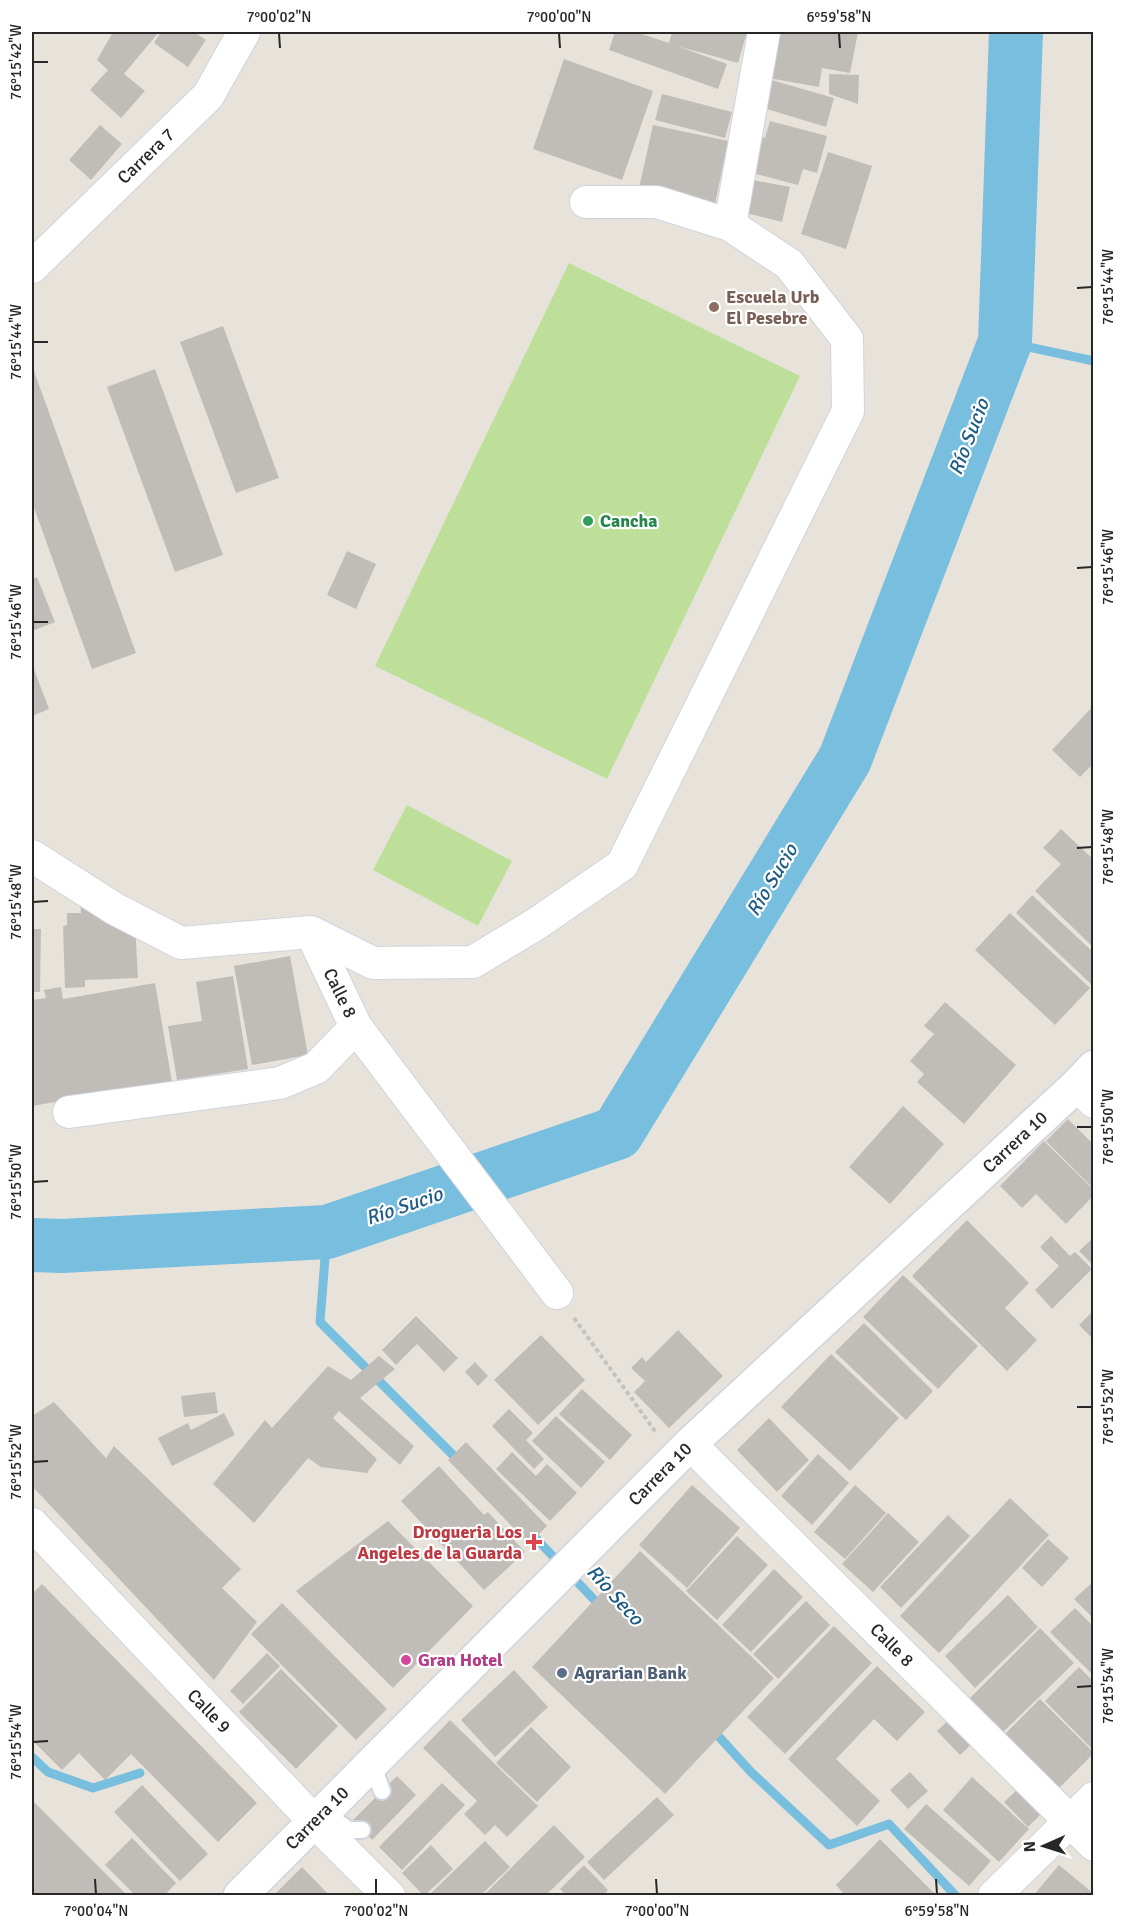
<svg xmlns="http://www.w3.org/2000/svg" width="1125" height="1927" font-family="Signika,sans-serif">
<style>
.pitch{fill:#bddf99}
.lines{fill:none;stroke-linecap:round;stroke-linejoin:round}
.stream{stroke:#78bede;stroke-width:9}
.river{stroke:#78bede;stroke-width:54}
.building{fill:#c0bcb7}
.lane-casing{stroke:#d0d2de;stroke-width:20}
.street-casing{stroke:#d0d2de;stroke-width:34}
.secondary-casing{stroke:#d0d2de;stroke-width:36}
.path{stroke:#c3c3c3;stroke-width:4;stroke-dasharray:4.5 3;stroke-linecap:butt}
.lane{stroke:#fff;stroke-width:16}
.street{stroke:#fff;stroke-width:32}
.secondary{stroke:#fff;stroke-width:33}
.ticks{fill:none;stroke:#272727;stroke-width:2}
.education-dot{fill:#8d6e63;stroke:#fff;stroke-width:2}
.leisure-dot{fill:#2e9e5b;stroke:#fff;stroke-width:2}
.health-dot{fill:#e0444e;stroke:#fff;stroke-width:2}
.hotel-dot{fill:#d1479c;stroke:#fff;stroke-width:2}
.service-dot{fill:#5c6f8a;stroke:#fff;stroke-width:2}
.labels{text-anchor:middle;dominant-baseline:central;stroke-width:4.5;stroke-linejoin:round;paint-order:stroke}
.street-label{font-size:18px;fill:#272727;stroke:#fff}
.education-label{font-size:18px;font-weight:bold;fill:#785e54;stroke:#fff;text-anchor:start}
.leisure-label{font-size:18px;font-weight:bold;fill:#27864d;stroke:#fff;text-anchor:start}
.health-label{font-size:18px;font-weight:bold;fill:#be3a42;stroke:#fff;text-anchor:end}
.hotel-label{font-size:18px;font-weight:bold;fill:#b23c85;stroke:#fff;text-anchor:start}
.service-label{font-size:18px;font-weight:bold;fill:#4e5e75;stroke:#fff;text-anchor:start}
.water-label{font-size:20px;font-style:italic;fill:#1d5c85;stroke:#fff}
.neatline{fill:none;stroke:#272727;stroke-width:2}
.ticks-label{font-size:15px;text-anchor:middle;fill:#272727}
</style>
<rect width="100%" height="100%" fill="#e8e3da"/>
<path class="pitch" d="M569,263L800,376L607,779L375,666Z
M407,805L512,861L478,926L373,870Z"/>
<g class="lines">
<path class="stream" d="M1005,342L1094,361
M327,1232L320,1322L461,1463
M528,1530L603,1609
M711,1728L751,1772L829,1845L889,1824L956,1896
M32,1757L48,1772L93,1788L140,1773"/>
<path class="river" d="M32,1245L62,1246L327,1232L617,1133L845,759L1005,342L1016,32"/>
</g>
<path class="building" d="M113,32H159L124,74L145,91L121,118L90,90L108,70L97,60Z
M161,32H194L206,40L188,67L154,43Z
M615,32H636L669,43L672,32H747L738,63L677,46L727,64L718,89L609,50Z
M772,32H858L850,73L822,68L819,87L763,77Z
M564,59L653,91L622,180L533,149Z
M829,74L859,75L858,104L829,94Z
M768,79L834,98L826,127L760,107Z
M662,94L732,112L725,138L655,120Z
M770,121L827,136L817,173L803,169L798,185L749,172L759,135L765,138Z
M100,125L122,144L91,180L69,160Z
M653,125L728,141L715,204L639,188Z
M828,152L872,166L846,249L801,234Z
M747,179L790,187L782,222L742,212Z
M223,326L279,478L236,493L180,342Z
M155,369L223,555L175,572L107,387Z
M34,371L136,653L92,669L32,502V372Z
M347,551L376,564L356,609L327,595Z
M37,577L55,622L32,631V579Z
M32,664L49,709L32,716Z
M1094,705V763L1080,777L1052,750Z
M1061,829L1094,860V948L1035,891L1061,864L1043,848Z
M1032,895L1094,953V987L1016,913Z
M80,902L135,925L138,978L85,980V987L65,988L63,926L67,925V913H81Z
M1010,913L1090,988L1055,1025L975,950Z
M32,929H41L40,992H32Z
M290,956L308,1055L252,1065L234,966Z
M233,976L248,1069L177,1080L168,1026L202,1021L196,982Z
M155,983L172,1082L32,1106V1000L46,998L44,990L61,987L63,999Z
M945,1002L1016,1065L964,1124L917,1082L924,1074L910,1061L934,1034L924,1026Z
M903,1106L944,1144L890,1204L849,1167Z
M1068,1119L1094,1145V1189L1046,1141Z
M1044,1141L1094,1190V1195L1066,1224L1036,1194L1022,1208L1000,1186Z
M967,1220L1029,1283L1005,1308L1037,1340L1007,1371L912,1276Z
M1051,1236L1070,1256L1075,1252L1092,1269L1052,1309L1035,1290L1059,1266L1040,1247Z
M1094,1237V1266L1079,1251Z
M903,1275L978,1346L938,1389L863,1317Z
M1094,1310V1340L1079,1325Z
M416,1316L458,1358L444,1372L417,1344L396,1365L382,1350Z
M864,1323L933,1391L906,1420L835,1352Z
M678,1330L723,1376L669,1428L634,1392L645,1381L631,1368L642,1357L646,1362Z
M541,1335L585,1380L538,1425L494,1380Z
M831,1354L899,1418L850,1471L781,1407Z
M379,1356L395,1369L360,1398L414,1446L400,1465L339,1411L333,1418L377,1459L367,1473L321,1467L308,1458L254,1523L213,1484L265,1420L272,1428L328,1366L351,1380Z
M475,1362L488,1376L478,1386L465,1372Z
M582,1389L632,1435L610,1460L559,1414Z
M215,1392L218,1413L184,1417L181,1396Z
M54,1402L106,1458L114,1446L241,1569L222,1588L257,1622L214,1680L32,1486V1416Z
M509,1409L533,1433L526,1440L544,1459L534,1469L492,1426Z
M224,1413L235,1435L172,1466L158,1438L188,1423L191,1430Z
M556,1416L605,1462L581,1488L532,1441Z
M769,1418L809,1460L777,1492L737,1450Z
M466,1442L547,1526L529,1544L448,1460Z
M512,1452L536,1476L547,1464L577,1493L550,1521L496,1469Z
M818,1454L849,1483L812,1525L781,1496Z
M439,1466L484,1515L488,1512L525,1552L484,1590L401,1501Z
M692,1485L740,1528L687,1588L639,1545Z
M855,1485L886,1513L845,1559L814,1532Z
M1010,1498L1049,1535L939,1653L900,1616Z
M888,1513L919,1542L873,1592L842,1564Z
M948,1515L970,1536L901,1608L880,1587Z
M388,1521L473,1606L393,1688L296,1591Z
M737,1536L768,1565L717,1620L686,1591Z
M1048,1539L1069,1558L1042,1587L1022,1568Z
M640,1551L774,1678L665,1794L532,1667Z
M774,1569L803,1597L751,1652L722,1625Z
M1094,1581V1619L1074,1599Z
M42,1584L257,1803L218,1842L131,1754L105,1780L79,1753L62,1770L33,1741L32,1743V1594Z
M1008,1595L1038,1627L975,1688L945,1656Z
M806,1601L830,1625L778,1679L753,1654Z
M282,1603L387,1709L356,1740L251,1634Z
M1075,1608L1094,1627V1676L1050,1632Z
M834,1626L872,1663L785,1754L747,1717Z
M1040,1628L1074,1663L1002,1733L969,1699Z
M267,1653L280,1666L243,1704L230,1691Z
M877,1666L925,1712L897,1741L874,1719L836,1759L880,1801L857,1826L788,1759Z
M1079,1667L1094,1682V1751L1045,1701Z
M281,1669L338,1726L296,1769L239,1712Z
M514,1670L548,1707L495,1757L461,1720Z
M1040,1699L1094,1753L1059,1788L1005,1734Z
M953,1716L975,1741L960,1755L937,1731Z
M450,1720L538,1806L507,1837L495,1825L485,1835L464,1814L477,1801L423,1748Z
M531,1727L571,1767L537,1802L496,1763Z
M910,1772L928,1791L908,1809L890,1790Z
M397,1776L416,1795L372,1840L353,1820Z
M972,1777L1029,1829L999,1862L943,1810Z
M442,1783L465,1805L402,1870L379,1847Z
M142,1785L208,1854L180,1881L114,1812Z
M1020,1787L1044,1811L1028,1827L1004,1802Z
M657,1797L674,1815L604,1880L587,1862Z
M32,1800L128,1896H32Z
M926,1804L991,1861L969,1886L904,1829Z
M554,1825L585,1857L545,1896H483Z
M132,1838L176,1883L164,1896H136L105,1865Z
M880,1839L937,1896H846L836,1885Z
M485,1841L510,1867L480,1896H428Z
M431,1845L453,1869L424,1896L402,1873Z
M584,1865L608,1890L603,1896H567L560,1889Z
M1059,1865L1094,1894V1896H1033Z
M302,1867L330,1896H273Z"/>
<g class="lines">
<defs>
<path id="lane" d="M372,1763L382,1791
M323,1812L349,1830H362"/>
<path id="street" d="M730,225L764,32
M32,267L208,96L244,32
M32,856L115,909L181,943L311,932
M311,932L373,963L473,962L536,924L622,865L848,411L847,339L789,264L730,225L657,202H586
M311,932L356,1027L557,1293
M1077,1085L1094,1102
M69,1112L280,1083L316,1068L356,1027
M690,1444L1094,1845
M32,1524L314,1821L389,1896
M994,1896L1094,1798"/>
<path id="secondary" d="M240,1896L690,1444L1077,1085L1094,1067"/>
</defs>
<use href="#lane" class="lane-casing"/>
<use href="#street" class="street-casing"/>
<use href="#secondary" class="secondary-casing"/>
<path class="path" d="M574,1318L657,1434"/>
<use href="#lane" class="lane"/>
<use href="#street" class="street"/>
<use href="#secondary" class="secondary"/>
</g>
<path class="ticks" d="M279,33L280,48M559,33L560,48M839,33L840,48M33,62H48M1077,288L1092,287M33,342H48M1077,568L1092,567M33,622H48M1077,848L1092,847M33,902L48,901M1077,1127H1092M33,1182L48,1181M1077,1407H1092M33,1462L48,1461M1077,1687L1092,1686M33,1742L48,1741M95,1879L96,1894M376,1879V1894M656,1879L657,1894M936,1879L937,1894"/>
<circle class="education-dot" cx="714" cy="307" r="6"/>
<circle class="leisure-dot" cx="588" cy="521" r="6"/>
<path class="health-dot" d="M531 1533h6v6h6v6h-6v6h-6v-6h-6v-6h6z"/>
<circle class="hotel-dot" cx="406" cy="1660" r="6"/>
<circle class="service-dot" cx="562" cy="1673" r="6"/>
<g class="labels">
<g class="street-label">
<text transform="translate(146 156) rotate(-44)">Carrera 7</text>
<text transform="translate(340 993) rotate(64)">Calle 8</text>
<text transform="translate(1015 1142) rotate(-43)">Carrera 10</text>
<text transform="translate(660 1474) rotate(-45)">Carrera 10</text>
<text transform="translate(892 1645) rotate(45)">Calle 8</text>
<text transform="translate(209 1711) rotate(46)">Calle 9</text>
<text transform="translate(317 1818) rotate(-45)">Carrera 10</text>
</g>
<g class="education-label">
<text x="726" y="297">Escuela Urb<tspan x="726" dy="21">El Pesebre</tspan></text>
</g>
<g class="leisure-label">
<text x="600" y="521">Cancha</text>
</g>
<g class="health-label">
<text x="522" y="1532">Drogueria Los<tspan x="522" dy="21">Angeles de la Guarda</tspan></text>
</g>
<g class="hotel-label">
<text x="418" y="1660">Gran Hotel</text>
</g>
<g class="service-label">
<text x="574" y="1673">Agrarian Bank</text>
</g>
<g class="water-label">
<text transform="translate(969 437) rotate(-69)">Río Sucio</text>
<text transform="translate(772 880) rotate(-59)">Río Sucio</text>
<text transform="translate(404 1206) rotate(-19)">Río Sucio</text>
<text transform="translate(615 1595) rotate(48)">Río Seco</text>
</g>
</g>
<rect width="1125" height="1927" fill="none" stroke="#ffffff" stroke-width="66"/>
<g transform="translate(1044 1846) rotate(267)" stroke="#ffffff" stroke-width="4.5" paint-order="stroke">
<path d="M0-4.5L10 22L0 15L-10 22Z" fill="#272727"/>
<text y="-9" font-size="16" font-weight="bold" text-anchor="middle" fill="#272727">N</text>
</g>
<rect x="33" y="33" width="1059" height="1861" class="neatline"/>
<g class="ticks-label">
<text x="279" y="22">7°00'02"N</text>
<text x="559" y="22">7°00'00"N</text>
<text x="839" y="22">6°59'58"N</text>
<text transform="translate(16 62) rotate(-90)" y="5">76°15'42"W</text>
<text transform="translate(1108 287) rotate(-90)" y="5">76°15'44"W</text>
<text transform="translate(16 342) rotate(-90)" y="5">76°15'44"W</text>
<text transform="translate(1108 567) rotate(-90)" y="5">76°15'46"W</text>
<text transform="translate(16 622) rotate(-90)" y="5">76°15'46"W</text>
<text transform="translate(1108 847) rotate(-90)" y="5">76°15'48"W</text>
<text transform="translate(16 902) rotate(-90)" y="5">76°15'48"W</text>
<text transform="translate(1108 1127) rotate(-90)" y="5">76°15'50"W</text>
<text transform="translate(16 1182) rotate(-90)" y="5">76°15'50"W</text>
<text transform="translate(1108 1407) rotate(-90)" y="5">76°15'52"W</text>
<text transform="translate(16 1462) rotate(-90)" y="5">76°15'52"W</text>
<text transform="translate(1108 1686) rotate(-90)" y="5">76°15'54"W</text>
<text transform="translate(16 1742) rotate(-90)" y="5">76°15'54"W</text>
<text x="96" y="1916">7°00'04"N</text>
<text x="376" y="1916">7°00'02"N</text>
<text x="657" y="1916">7°00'00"N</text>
<text x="937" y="1916">6°59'58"N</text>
</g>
</svg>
